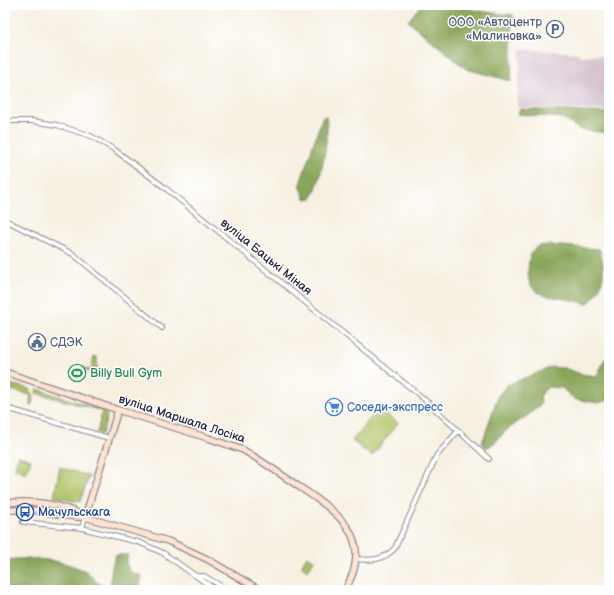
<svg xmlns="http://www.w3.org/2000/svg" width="614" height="595" font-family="'Balsamiq Sans',sans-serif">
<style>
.industrial{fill:#d1bdcb}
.green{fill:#adc064;stroke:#687150}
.forest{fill:#8aa65a;stroke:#56644a}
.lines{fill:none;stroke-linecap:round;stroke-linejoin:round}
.street-casing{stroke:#8c898e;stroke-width:6}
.secondary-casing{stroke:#8c898e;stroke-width:8}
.street{stroke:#fff;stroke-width:4}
.secondary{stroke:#fee3d2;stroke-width:5.5}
.labels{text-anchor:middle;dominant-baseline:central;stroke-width:3;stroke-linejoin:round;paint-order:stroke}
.service-label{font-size:12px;fill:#4e5e75;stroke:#fff;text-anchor:end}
.street-label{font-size:12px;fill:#22223b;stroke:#fff}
.leisure-label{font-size:12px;fill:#27864d;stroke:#fff;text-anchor:start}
.shop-label{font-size:12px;fill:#366cbe;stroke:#fff;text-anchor:start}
.transit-label{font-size:12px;fill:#164399;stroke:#fff;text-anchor:start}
</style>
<rect width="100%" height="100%" fill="#fff"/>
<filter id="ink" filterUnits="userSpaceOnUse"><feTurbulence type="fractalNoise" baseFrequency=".025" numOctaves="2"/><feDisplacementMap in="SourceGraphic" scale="8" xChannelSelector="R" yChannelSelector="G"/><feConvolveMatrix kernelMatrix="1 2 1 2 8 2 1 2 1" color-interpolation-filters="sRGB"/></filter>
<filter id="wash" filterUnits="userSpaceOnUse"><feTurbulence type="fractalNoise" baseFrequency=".012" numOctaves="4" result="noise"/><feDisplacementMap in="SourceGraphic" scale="16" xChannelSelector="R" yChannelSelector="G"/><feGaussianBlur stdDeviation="0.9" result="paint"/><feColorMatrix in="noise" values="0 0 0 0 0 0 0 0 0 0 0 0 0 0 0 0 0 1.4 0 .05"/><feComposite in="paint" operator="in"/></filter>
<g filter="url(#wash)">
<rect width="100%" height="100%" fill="#f7f0e1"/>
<path class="industrial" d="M521,49L579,53V56L593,55L609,57V111L517,107Z"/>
<path class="green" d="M94,356L97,358V373L82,369V367L91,370Z
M10,384L30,389L34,397L31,405L30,404L31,395L12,390Z
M37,389L105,411L107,417L102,434L96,432L98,430L102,411L36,393Z
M378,408L398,423L372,456L352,441Z
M18,456L31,460L26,473L15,468Z
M60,467L89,476L80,502L54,497Z
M307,556L314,560L308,571L301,566Z"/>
<path class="forest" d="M421,5H451L486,12L513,15L511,81L466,69L408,21Z
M520,109L609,113V133L581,130L562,118L517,114Z
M326,116C330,135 321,182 312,198L305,199L300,184L322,118Z
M550,245L599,249C607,268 604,291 587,304C552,292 518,306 531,252L538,246Z
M607,359L609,367V400L598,403L574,399L562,388L547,387L540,396L541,403C532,415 517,421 506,431C499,438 495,444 486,448L482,443L498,396L507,385L552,367L564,368L581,374L597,376L604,360Z
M116,555H128L126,563L130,572L142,576L139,590L5,589V560C31,557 61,559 85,571C97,578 93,584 110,587L112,566Z"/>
</g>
<g filter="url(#ink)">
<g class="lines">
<defs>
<path id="street" d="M5,121H32L57,125L91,136L115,150L164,187L424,399L489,459
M5,220L73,254L162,328
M6,408L109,438
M23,522L82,528L141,543L163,553L216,590
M82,528L85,517
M356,559C372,561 384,560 395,548L437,455L458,431
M196,576H204L228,590"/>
<path id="secondary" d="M5,372L118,410L208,438L243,450L253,456C269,466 285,477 301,488C340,514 375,539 345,590
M5,503C31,500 62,503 85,517
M5,510H33L77,517H85L168,541L207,559L260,590
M85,517L118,410"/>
</defs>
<use href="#street" class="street-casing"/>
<use href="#secondary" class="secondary-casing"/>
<use href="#street" class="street"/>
<use href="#secondary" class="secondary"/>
</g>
</g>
<defs>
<symbol id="parking-ring" viewBox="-11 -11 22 22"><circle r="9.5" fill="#fff" stroke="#5c6f8a" stroke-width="1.5"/><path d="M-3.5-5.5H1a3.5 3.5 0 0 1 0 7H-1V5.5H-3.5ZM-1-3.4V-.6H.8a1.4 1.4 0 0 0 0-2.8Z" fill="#5c6f8a"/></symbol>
<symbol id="civic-ring" viewBox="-11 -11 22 22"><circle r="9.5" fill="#fff" stroke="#5c6f8a" stroke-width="1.5"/><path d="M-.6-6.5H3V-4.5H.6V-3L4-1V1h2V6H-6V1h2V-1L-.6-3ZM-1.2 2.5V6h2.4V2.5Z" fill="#5c6f8a"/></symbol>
<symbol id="stadium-ring" viewBox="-11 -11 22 22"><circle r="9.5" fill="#fff" stroke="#2e9e5b" stroke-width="1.5"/><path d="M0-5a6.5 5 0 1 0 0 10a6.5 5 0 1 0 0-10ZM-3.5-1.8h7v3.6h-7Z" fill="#2e9e5b"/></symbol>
<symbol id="supermarket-ring" viewBox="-11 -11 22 22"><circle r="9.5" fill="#fff" stroke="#3f7fe0" stroke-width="1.5"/><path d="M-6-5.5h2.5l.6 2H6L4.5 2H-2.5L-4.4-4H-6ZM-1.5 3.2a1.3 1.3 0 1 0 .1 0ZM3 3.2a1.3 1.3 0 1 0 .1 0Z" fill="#3f7fe0"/></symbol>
<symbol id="bus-ring" viewBox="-11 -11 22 22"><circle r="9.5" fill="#fff" stroke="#1a4fb4" stroke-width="1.5"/><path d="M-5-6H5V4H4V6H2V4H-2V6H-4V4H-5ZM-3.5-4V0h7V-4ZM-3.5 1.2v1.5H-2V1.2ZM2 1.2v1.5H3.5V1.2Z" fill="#1a4fb4"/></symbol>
</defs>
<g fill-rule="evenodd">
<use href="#parking-ring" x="545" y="19" width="20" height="20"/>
<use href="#civic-ring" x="27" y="332" width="20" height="20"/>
<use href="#stadium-ring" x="67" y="363" width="20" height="20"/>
<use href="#supermarket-ring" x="324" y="397" width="20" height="20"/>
<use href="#bus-ring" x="15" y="502" width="20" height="20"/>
</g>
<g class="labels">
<g class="service-label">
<text x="542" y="22">ООО «Автоцентр<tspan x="542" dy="14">«Малиновка»</tspan></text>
<text x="50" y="342" text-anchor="start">СДЭК</text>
</g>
<g class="street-label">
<text transform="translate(266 257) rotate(39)">вуліца Бацькі Міная</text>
<text transform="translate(182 419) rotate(18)">вуліца Маршала Лосіка</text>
</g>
<g class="leisure-label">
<text x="90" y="373">Billy Bull Gym</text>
</g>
<g class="shop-label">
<text x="347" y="407">Соседи-экспресс</text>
</g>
<g class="transit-label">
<text x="38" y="512">Мачульскага</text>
</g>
</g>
<rect width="614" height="595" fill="none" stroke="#fff" stroke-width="20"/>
</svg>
